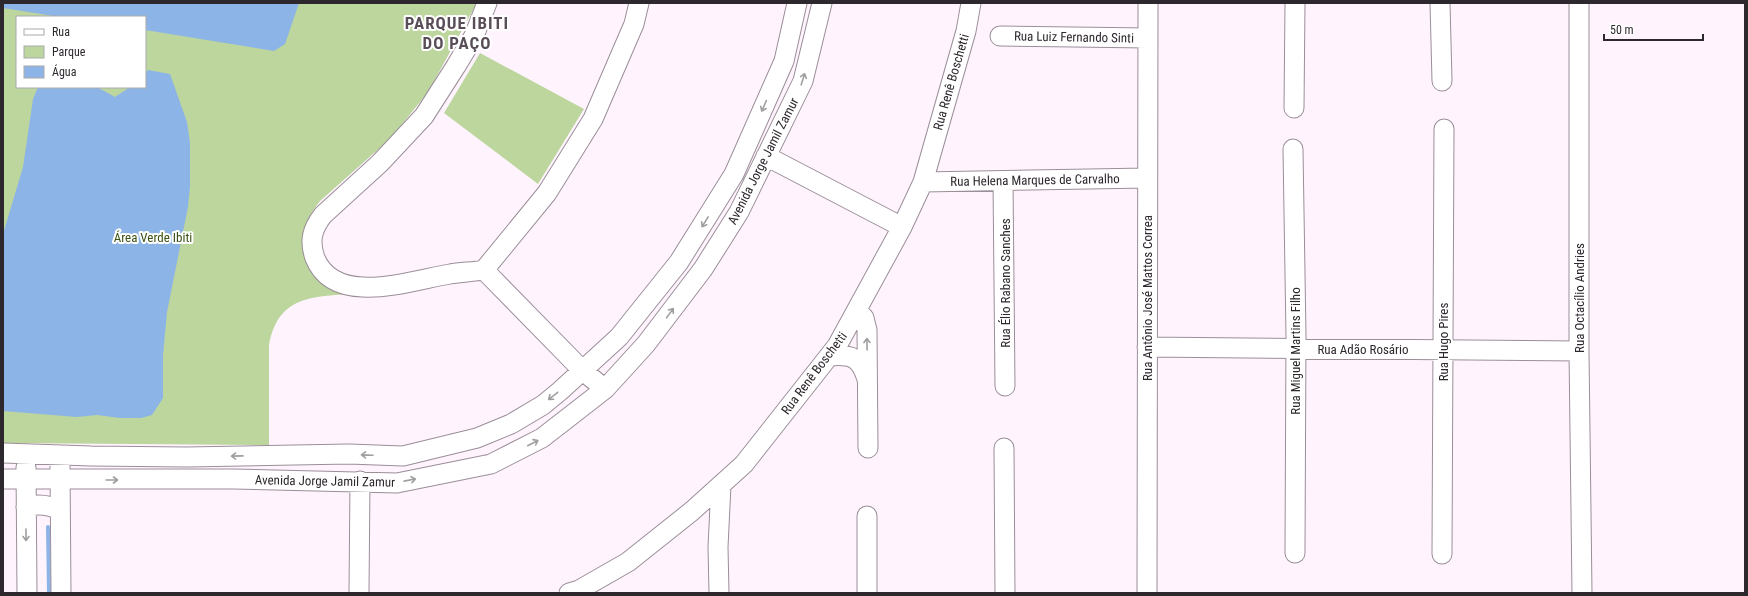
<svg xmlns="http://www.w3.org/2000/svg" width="1748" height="596" font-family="'Roboto Condensed',sans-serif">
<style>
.green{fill:#bcd69e;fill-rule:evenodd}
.water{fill:#8db4e6}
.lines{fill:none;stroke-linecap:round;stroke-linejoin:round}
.stream{stroke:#8db4e6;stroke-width:4}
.minor-casing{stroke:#9a8e99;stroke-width:21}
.minor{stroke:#fff;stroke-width:19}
.oneway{stroke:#a09ea0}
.labels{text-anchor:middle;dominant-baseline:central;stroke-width:4;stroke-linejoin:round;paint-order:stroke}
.street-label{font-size:13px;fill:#2d282d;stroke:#fff}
.park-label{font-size:13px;fill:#395013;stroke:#fff}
.district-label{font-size:17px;font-weight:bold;letter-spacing:1px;fill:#594e58;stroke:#fff}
</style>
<rect width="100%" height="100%" fill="#fff4fe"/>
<path class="green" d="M3,3H477L428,92L391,138L320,201C305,221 304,226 304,250L363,293C318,297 278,292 269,346V445L3,443ZM17,17H145V87H17Z
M480,53L584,109L538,184L444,113Z"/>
<path class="water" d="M3,3H299L285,44L274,51L145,30V17H60L3,8Z
M148,70L170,74L187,122L190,143V186L188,207L167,312L163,355V398L152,415L141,418H120L97,415L77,417L3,411V234L23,167L33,99L38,87H97L115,97L130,87H145V73Z"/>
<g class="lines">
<path class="stream" d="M48,527L49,593"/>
<defs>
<path id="minor" d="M487,3L474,36L456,66L424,116L380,163L323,215C312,229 309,241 315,258C335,308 412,280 450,274C461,272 472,272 484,270L583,371L605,389
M1440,3L1442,81
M1579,3V351L1582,593
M1000,36L1148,38
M1294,108L1295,3
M1293,149L1296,336L1295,553
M766,156L902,227
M1003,181L1005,386
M923,182L1147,178
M484,270L547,193L593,119L634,24L639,3
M857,310L864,318L867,330L868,448
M1147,347L1579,351
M829,356C852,354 860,357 867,379
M1004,448L1005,593
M3,453L91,456L187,457L349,454L403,456L477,438L511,424L543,405L560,391L619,337L679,262L734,174L784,61L797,3
M60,466L61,593
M26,467L27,593
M3,479H233L397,483L491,464L542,438L605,389L646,344L703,269L739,212L803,81L822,3
M26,507C38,503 49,505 60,510
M1442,554L1444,129
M359,593L360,481
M569,593L579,590L628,562L692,511L744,464L837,346L902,227L923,182L966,31L971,3
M719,593L718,547L721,485
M867,593V516
M1147,593L1148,3"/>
</defs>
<use href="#minor" class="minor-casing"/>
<use href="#minor" class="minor"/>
</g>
<defs><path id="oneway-shaft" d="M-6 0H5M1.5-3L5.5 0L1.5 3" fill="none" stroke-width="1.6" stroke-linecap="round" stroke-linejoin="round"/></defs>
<g class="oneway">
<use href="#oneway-shaft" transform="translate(803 79) rotate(-72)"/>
<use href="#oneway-shaft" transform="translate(764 106) rotate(113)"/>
<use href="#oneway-shaft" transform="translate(705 222) rotate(122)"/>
<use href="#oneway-shaft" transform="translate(670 313) rotate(-54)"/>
<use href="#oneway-shaft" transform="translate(867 344) rotate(-91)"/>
<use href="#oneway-shaft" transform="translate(553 396) rotate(142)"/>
<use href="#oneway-shaft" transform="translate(533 443) rotate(-27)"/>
<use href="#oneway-shaft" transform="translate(367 455) rotate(-178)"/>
<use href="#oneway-shaft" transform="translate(237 456) rotate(179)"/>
<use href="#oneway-shaft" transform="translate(112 480)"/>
<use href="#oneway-shaft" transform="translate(410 480) rotate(-11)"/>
<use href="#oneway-shaft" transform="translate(26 535) rotate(90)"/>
</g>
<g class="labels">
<g class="street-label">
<text transform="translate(1074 37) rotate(1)">Rua Luiz Fernando Sinti</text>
<text transform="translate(951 82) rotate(-74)">Rua Renê Boschetti</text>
<text transform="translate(763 161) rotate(-63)">Avenida Jorge Jamil Zamur</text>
<text transform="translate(1035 180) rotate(-1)">Rua Helena Marques de Carvalho</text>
<text transform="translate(1005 283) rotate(-90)">Rua Élio Rabano Sanches</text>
<text transform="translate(1147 298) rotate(-90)">Rua Antônio José Mattos Correa</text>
<text transform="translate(1579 298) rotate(-90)">Rua Octacílio Andries</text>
<text transform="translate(1443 342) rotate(-90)">Rua Hugo Pires</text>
<text x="1363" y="349">Rua Adão Rosário</text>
<text transform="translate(1295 351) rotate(-90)">Rua Miguel Martins Filho</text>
<text transform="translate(814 373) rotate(-53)">Rua Renê Boschetti</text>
<text transform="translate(325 481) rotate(1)">Avenida Jorge Jamil Zamur</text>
</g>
<g class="park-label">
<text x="153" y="237">Área Verde Ibiti</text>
</g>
<g class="district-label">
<text x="457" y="23">PARQUE IBITI<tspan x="457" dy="20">DO PAÇO</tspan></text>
</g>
</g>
<rect width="1748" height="596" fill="none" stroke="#2d282d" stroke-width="8"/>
<rect x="16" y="16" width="130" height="72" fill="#ffffff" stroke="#aba9ab"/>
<rect x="24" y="29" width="20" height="6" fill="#ffffff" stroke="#aba9ab"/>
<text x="52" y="36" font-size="12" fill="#2d282d">Rua</text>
<rect x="24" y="46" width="20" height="12" fill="#bcd69e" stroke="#aba9ab"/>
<text x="52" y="56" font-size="12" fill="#2d282d">Parque</text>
<rect x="24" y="66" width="20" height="12" fill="#8db4e6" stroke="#aba9ab"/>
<text x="52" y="76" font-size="12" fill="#2d282d">Água</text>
<path d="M1604 34v6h99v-6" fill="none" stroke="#2d282d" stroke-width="2"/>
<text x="1610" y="34" font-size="12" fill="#2d282d" stroke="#ffffff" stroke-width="3" paint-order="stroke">50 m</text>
</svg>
